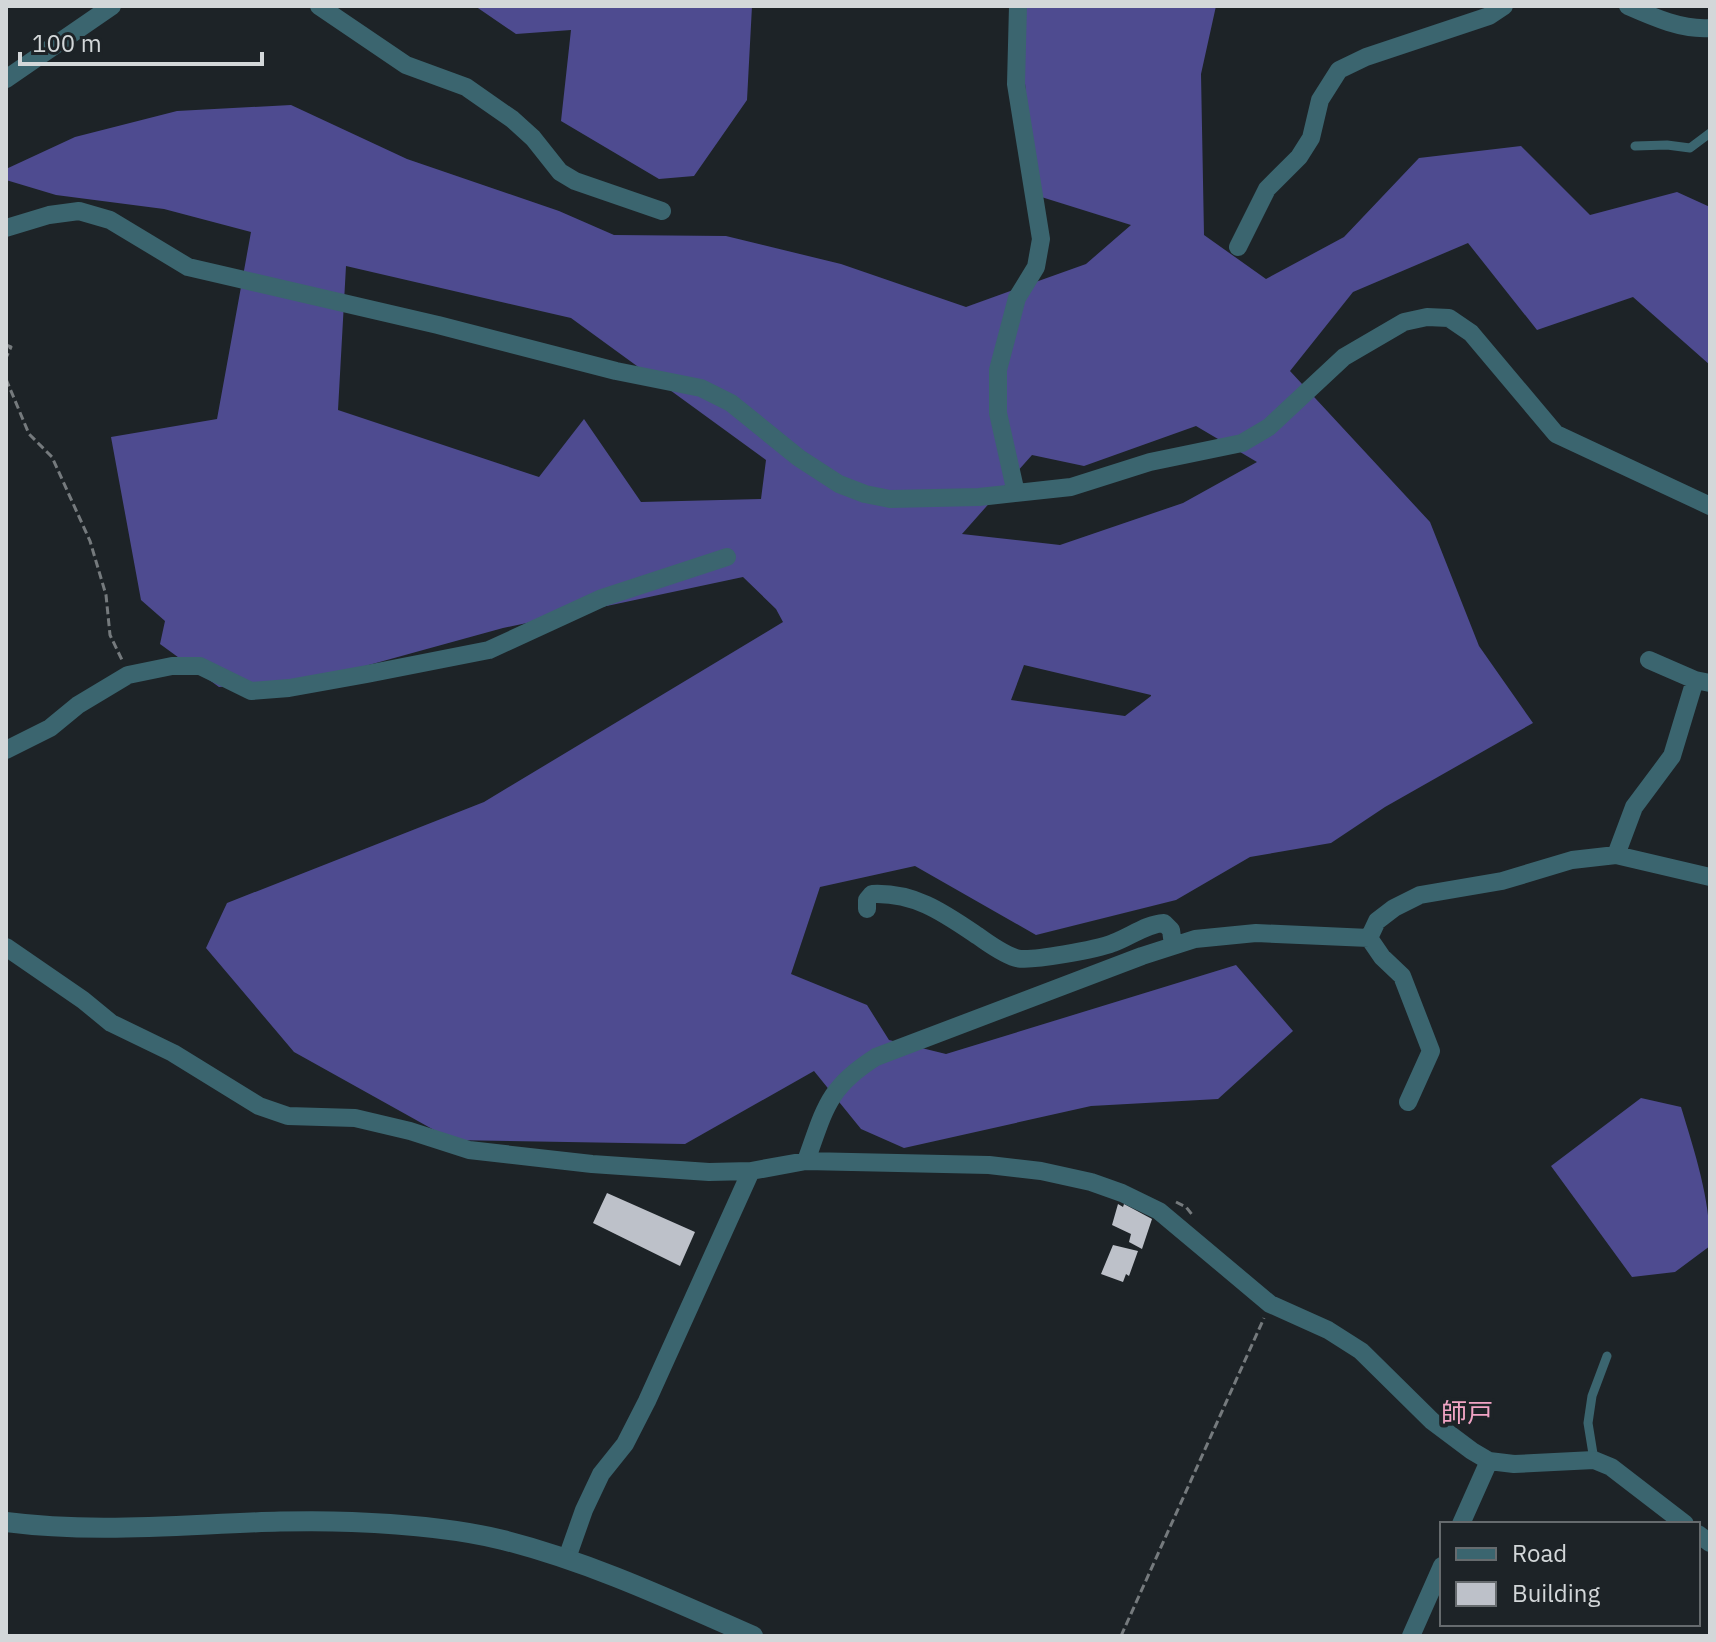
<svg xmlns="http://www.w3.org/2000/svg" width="1716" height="1642" font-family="'IBM Plex Sans','Noto Sans JP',sans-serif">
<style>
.forest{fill:#4e4b90;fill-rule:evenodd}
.building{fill:#bdc1c9}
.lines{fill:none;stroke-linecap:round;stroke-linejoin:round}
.path{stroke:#757a7d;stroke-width:3;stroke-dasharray:8 4;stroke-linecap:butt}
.service{stroke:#3b656f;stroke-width:9}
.minor{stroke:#3b656f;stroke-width:18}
.tertiary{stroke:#3b656f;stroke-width:20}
.labels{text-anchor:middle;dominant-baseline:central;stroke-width:8;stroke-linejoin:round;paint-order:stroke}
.quarter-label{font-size:26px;fill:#f1a4c5;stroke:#1d2327}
</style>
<rect width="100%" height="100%" fill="#1d2327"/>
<path class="forest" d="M475,6H752L747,100L694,176L659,179L561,121L571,30L516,34Z
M1018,6H1216L1201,74L1204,235L1266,279L1344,237L1419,158L1521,146L1590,215L1677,192L1710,207V365L1633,297L1537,330L1468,243L1353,292L1290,371L1430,522L1479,646L1533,723L1385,807L1331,843L1250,857L1176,900L1036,935L915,866L820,887L791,974L867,1005L889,1040L946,1054L1236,965L1293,1031L1218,1099L1091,1106L904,1148L861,1129L814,1071L685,1144L452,1140L294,1052L206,948L227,903L484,802L783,622L776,609L743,577L503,628L307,682L219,687L160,644L165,621L141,600L111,437L217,419L251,232L164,209L56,195L6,180V169L75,137L177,111L291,105L407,159L559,211L614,235L726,236L841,264L966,307L1086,264L1131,225L1035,195ZM346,266L571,318L766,460L761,499L641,502L584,419L539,477L338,410ZM1196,426L1257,462L1183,503L1060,545L962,534L1032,455L1084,466ZM1024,665L1151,695V696L1125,716L1011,700Z
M1641,1098L1681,1107C1695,1153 1710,1198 1710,1246L1675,1272L1632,1277L1551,1166Z"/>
<path class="building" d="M607,1193L695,1232L680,1266L593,1223Z
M1118,1204L1123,1207L1124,1204L1152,1219L1142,1249L1129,1242L1131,1234L1112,1225Z
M1113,1245L1138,1251L1129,1276L1126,1274L1123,1282L1101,1274Z"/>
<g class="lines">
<path class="path" d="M6,345L11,347L6,358
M6,379L29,434L52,457L90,541L106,595L110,635L122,660
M1176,1202L1186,1207L1194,1217
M1121,1636L1264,1318"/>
<path class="service" d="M1635,146L1667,145L1690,148L1710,133
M1594,1460L1588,1423L1592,1396L1607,1356"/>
<path class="minor" d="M319,6L406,65L466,87L512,119L533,138L560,172L575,181L662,211
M1628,6C1653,17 1682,30 1710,28
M6,79L112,6
M6,228L49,215L79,211L110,220L188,267L438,325L616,371L701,388L731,403L799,458L839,484L865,494L890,499L979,497L1071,487L1150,462L1242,443L1269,427L1344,357L1404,322L1427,317L1449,318L1471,333L1556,434L1710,506
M1238,247L1267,189L1299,157L1311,138L1320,100L1339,70L1366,57L1489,16L1504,6
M1016,493L998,413V370L1017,298L1036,267L1041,239L1016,84L1018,6
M1649,660L1695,680L1710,683
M6,750L50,728L78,705L128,675L172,666H200L251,691L289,688L367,674L489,650L602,598L727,557
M1616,855L1710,877
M867,909V900L872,894C915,892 944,913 978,936C989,944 1003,954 1016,958C1030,962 1098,949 1113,943C1130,937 1146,924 1164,923L1171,930L1173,945
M1369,938L1382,957L1402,976L1431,1051L1408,1102
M6,947L83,1000L111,1023L173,1053L259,1106L288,1116L355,1118L410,1131L469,1150L592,1164L709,1172L751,1171L806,1161L989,1165L1041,1171L1091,1182L1122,1193L1159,1211L1270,1304L1328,1330L1361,1351L1432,1421L1472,1451L1489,1461L1514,1464L1594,1460L1611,1467L1685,1524
M806,1161C825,1109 827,1088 876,1057L1142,956L1195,939L1256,933L1369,938L1377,921L1394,908L1420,895L1502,881L1572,860L1616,855L1634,807L1672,756L1695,680
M1461,1524L1489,1461
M1698,1534L1710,1543
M567,1558L584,1510L601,1474L625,1444L647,1401L751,1171
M1411,1636L1442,1566"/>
<path class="tertiary" d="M6,1522C121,1537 237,1517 352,1522C402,1524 455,1528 503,1540C590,1562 671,1600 753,1636"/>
</g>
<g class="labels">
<g class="quarter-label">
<text x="1467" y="1412">師戸</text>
</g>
</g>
<rect width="1716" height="1642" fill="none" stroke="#d3d7d9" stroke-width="16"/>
<rect x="1440" y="1522" width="260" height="104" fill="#1d2327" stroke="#666b6e" stroke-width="2"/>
<rect x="1456" y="1548" width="40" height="12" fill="#3b656f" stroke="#666b6e" stroke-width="2"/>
<text x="1512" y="1562" font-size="24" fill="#d3d7d9">Road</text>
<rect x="1456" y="1582" width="40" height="24" fill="#bdc1c9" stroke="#666b6e" stroke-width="2"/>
<text x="1512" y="1602" font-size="24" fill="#d3d7d9">Building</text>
<path d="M20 52v12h242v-12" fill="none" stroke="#d3d7d9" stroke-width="4"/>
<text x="32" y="52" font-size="24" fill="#d3d7d9" stroke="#1d2327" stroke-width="6" paint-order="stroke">100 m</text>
</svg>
